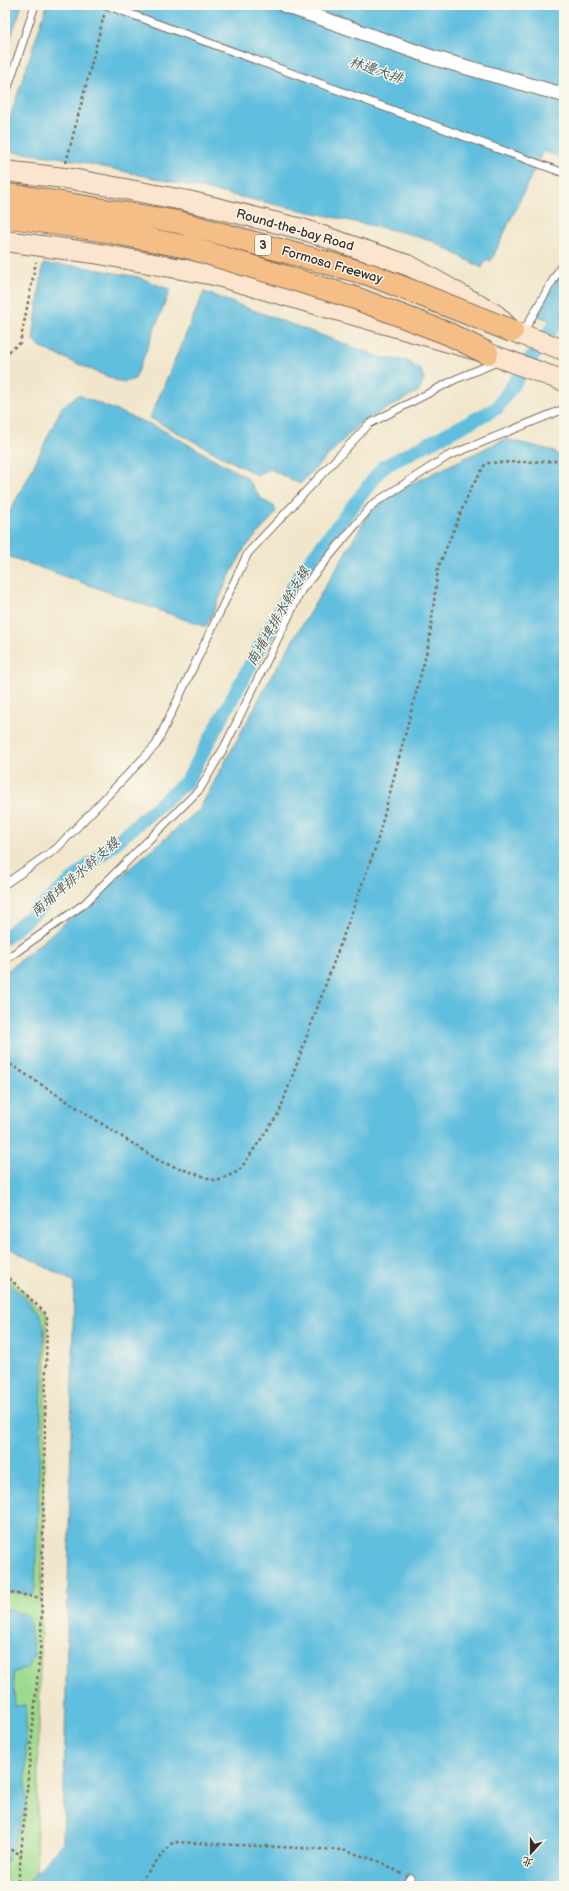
<svg xmlns="http://www.w3.org/2000/svg" width="569" height="1891" font-family="'Balsamiq Sans','LXGW WenKai TC',sans-serif">
<style>
.green{fill:#9cda8e;stroke:#6c8256}
.water{fill:#60bede;stroke:#4e747e}
.lines{fill:none;stroke-linecap:round;stroke-linejoin:round}
.canal{stroke:#60bede;stroke-width:14}
.lane-casing{stroke:#7b6c5b;stroke-width:9}
.street-casing{stroke:#7b6c5b;stroke-width:16}
.secondary-casing{stroke:#7b6c5b;stroke-width:22}
.path{stroke:#7b6c5b;stroke-width:2.5;stroke-dasharray:3 3;stroke-linecap:butt}
.lane{stroke:#fff;stroke-width:7}
.street{stroke:#fff;stroke-width:14}
.secondary{stroke:#fbe5cf;stroke-width:20}
.highway-bridge-casing{stroke:#7b6c5b;stroke-width:24;stroke-linecap:butt}
.highway-bridge{stroke:#f6be87;stroke-width:22}
.labels{text-anchor:middle;dominant-baseline:central;stroke-width:3;stroke-linejoin:round;paint-order:stroke}
.shield{fill:#fbf7ec;stroke:#75685c;stroke-width:1}
.shield-label{font-size:12px;font-weight:bold;fill:#3b2a1e}
.street-label{font-size:13px;fill:#3b2a1e;stroke:#fbf7ec}
.water-label{font-size:14px;font-style:italic;fill:#465658;stroke:#fbf7ec}
</style>
<rect width="100%" height="100%" fill="#fbf7ec"/>
<filter id="ink" filterUnits="userSpaceOnUse"><feTurbulence type="fractalNoise" baseFrequency=".025" numOctaves="2"/><feDisplacementMap in="SourceGraphic" scale="8" xChannelSelector="R" yChannelSelector="G"/><feConvolveMatrix kernelMatrix="1 2 1 2 8 2 1 2 1" color-interpolation-filters="sRGB"/></filter>
<filter id="wash" filterUnits="userSpaceOnUse"><feTurbulence type="fractalNoise" baseFrequency=".012" numOctaves="4" result="noise"/><feDisplacementMap in="SourceGraphic" scale="16" xChannelSelector="R" yChannelSelector="G"/><feGaussianBlur stdDeviation="0.9" result="paint"/><feColorMatrix in="noise" values="0 0 0 0 0 0 0 0 0 0 0 0 0 0 0 0 0 1.4 0 .05"/><feComposite in="paint" operator="in"/></filter>
<g filter="url(#wash)">
<rect width="100%" height="100%" fill="#f1e6cb"/>
<path class="green" d="M5,1274L47,1315L36,1873L25,1886H5Z"/>
<path class="water" d="M5,5H22L5,55Z
M47,5H564V159L543,151L491,261L486,259L482,268L434,242L406,233L58,157L5,151V132Z
M43,264L77,266L138,277L170,290L135,379L122,383L44,349L33,340Z
M564,269V325L535,315Z
M204,292L380,357L407,361L421,370L424,380L419,391L360,423L300,484L270,469L257,475L150,418Z
M78,395L159,428L246,477L262,500L274,506L276,513L244,549L230,575L206,627L5,555V520L28,478L62,407Z
M505,439L551,450L564,458V1886H25L63,1842L74,1282L5,1246V973L199,810L271,677L377,500Z
M5,1280C18,1293 42,1309 44,1328L35,1588L33,1595L5,1591Z
M5,1609L18,1612L29,1617L34,1655L28,1668L13,1672L15,1706L26,1705V1805L13,1846L5,1864Z"/>
<g class="lines">
<path class="canal" d="M5,938L187,781L300,574L383,467L497,408L564,311"/>
</g>
</g>
<g filter="url(#ink)">
<g class="lines">
<defs>
<path id="lane" d="M106,5L564,173
M5,96L35,5
M522,334L564,261
M5,884L56,849L156,745L248,553L369,424L456,379L497,362
M5,960L84,904L200,789L225,746L302,589L373,504L448,456L564,409
M405,1886L410,1878"/>
<path id="street" d="M284,5L434,58L564,95"/>
<path id="secondary" d="M5,171L72,179L188,201L302,229L410,266L496,315L512,331L564,350
M5,241L94,253L214,275L487,353L564,381"/>
</defs>
<use href="#lane" class="lane-casing"/>
<use href="#street" class="street-casing"/>
<use href="#secondary" class="secondary-casing"/>
<path class="path" d="M66,163L104,15
M5,363L8,352L20,343L36,262
M5,1061L161,1162L217,1181L239,1171L279,1113L376,846L429,643L438,568L470,490L486,463L557,461L564,463
M5,1274L47,1315L41,1640L18,1885L21,1886
M5,1592L41,1598
M5,1847L22,1855
M417,1882L423,1886
M136,1886L173,1842L343,1850L381,1862L402,1874"/>
<use href="#lane" class="lane"/>
<use href="#street" class="street"/>
<use href="#secondary" class="secondary"/>
<defs>
<path id="highway-bridge" d="M5,195L25,197L178,222L371,275L512,331
M5,216L100,230L187,247L355,298L449,334L487,353"/>
</defs>
<use href="#highway-bridge" class="highway-bridge-casing"/>
<use href="#highway-bridge" class="highway-bridge"/>
</g>
</g>
<g class="labels">
<rect class="shield" x="255" y="235" width="16" height="20" rx="3"/>
<g class="shield-label">
<text x="263" y="245">3</text>
</g>
<g class="street-label">
<text transform="translate(295 230) rotate(16)">Round-the-bay Road</text>
<text transform="translate(332 265) rotate(16)">Formosa Freeway</text>
</g>
<g class="water-label">
<text transform="translate(376 70) rotate(19)">林邊大排</text>
<text transform="translate(278 616) rotate(-60)">南埔埤排水幹支線</text>
<text transform="translate(75 877) rotate(-41)">南埔埤排水幹支線</text>
</g>
</g>
<rect width="569" height="1891" fill="none" stroke="#fbf7ec" stroke-width="20"/>
<g transform="translate(531 1853) rotate(201)" stroke="#fbf7ec" stroke-width="3" paint-order="stroke">
<path d="M0-3L7 15L0 10L-7 15Z" fill="#3b2a1e"/>
<text y="-6" font-size="11" font-weight="bold" text-anchor="middle" fill="#3b2a1e">北</text>
</g>
</svg>
